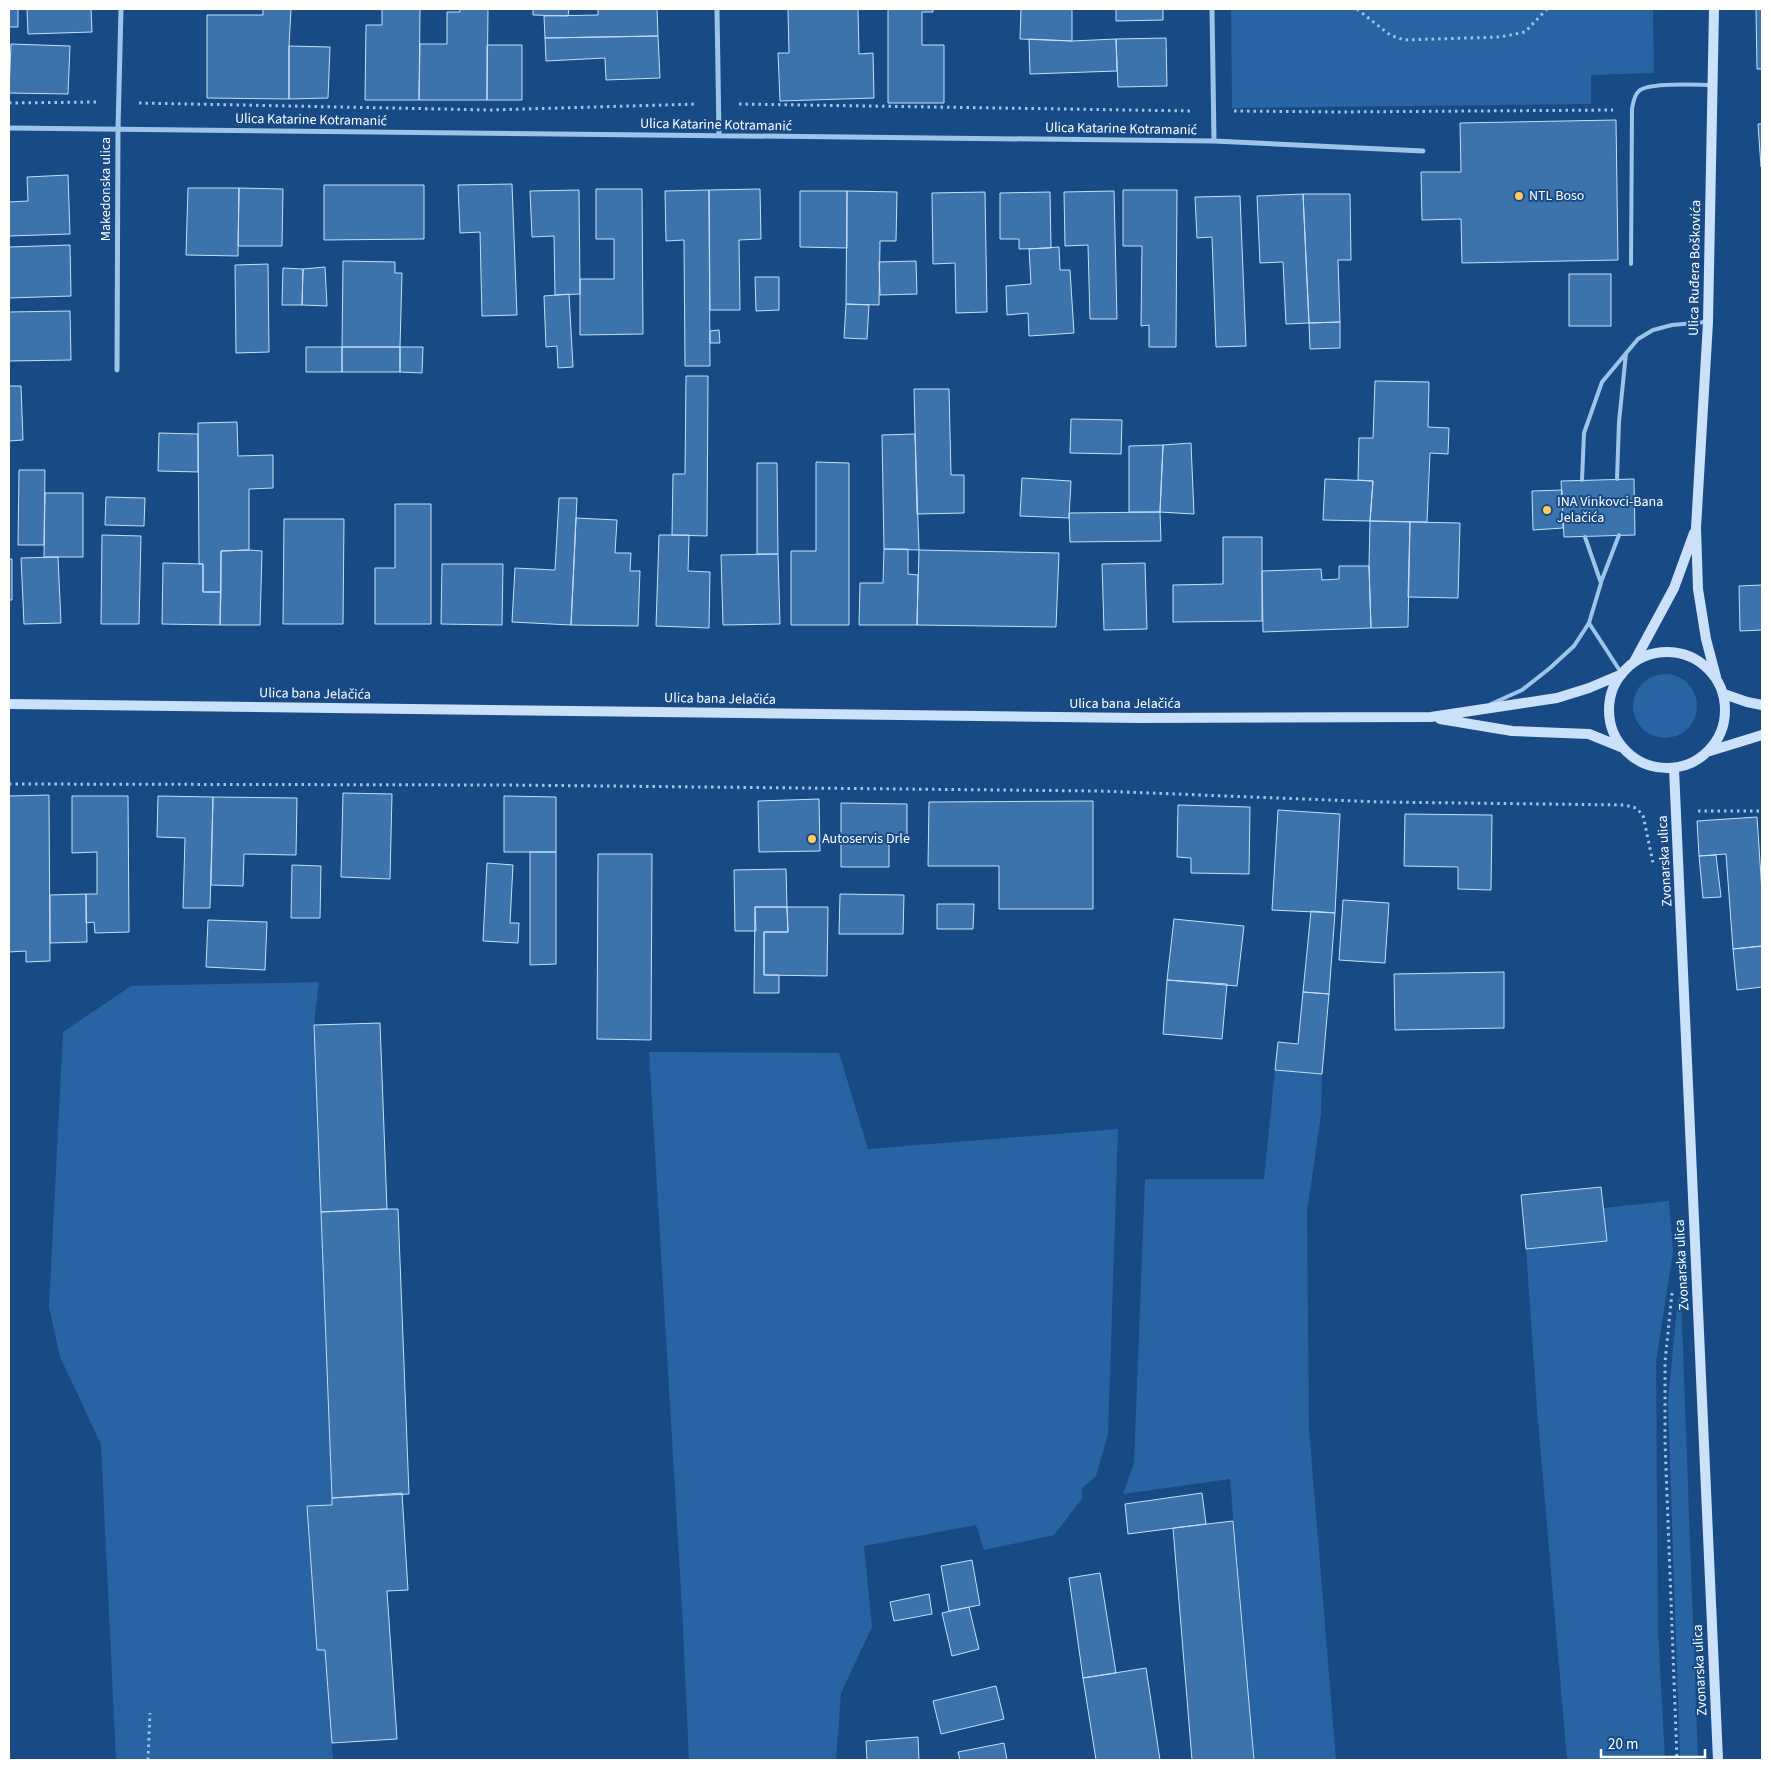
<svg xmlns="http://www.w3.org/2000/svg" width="1771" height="1769" font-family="'Source Sans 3',sans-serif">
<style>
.green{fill:#2863a3}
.building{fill:#3d73ad;stroke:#c4def9}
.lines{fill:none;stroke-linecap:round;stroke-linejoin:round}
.path{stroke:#9ec4ec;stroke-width:3;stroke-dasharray:2.5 4;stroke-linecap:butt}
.lane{stroke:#9ec4ec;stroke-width:4}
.street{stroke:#9ec4ec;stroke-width:5}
.secondary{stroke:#cbe0f9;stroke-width:10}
.poi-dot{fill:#ffca5a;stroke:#184b85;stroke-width:2}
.labels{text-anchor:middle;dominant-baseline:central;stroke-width:4;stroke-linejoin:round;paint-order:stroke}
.street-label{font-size:14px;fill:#fff;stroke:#184b85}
.poi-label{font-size:14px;fill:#fff;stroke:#184b85;text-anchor:start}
</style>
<rect width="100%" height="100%" fill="#184b85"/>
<path class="green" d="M1231,9H1653L1654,73L1591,75V104L1232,108Z
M1633 706a32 32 0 1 1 64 0a32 32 0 1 1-64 0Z
M319,982L314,1025L332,1505L307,1506L317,1650H325L333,1760H116L101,1444L60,1357L49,1307L63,1032L131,986Z
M649,1052L839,1053L868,1149L1118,1129L1108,1434L1096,1476L1082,1488V1499L1054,1535L984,1550L976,1525L864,1546L872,1627L841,1693L836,1760H689L682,1607Z
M1275,1070L1322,1074L1321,1114L1307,1212L1309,1429L1336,1760H1254L1230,1479L1123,1494L1134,1463L1145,1179H1264Z
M1669,1201L1673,1252L1656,1362L1658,1630L1665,1760H1567L1537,1408L1526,1249L1606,1241L1603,1208Z
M1681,1295L1698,1760H1680L1668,1401L1678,1297Z"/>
<path class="building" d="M9,9H18V27H9Z
M27,9H91L92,32L28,34Z
M263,9H291L289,46V99L207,98V15H263Z
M382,9H420L419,100H365L366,25H382Z
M460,9H488L487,100H419L420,44H447V12H460Z
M533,9H569L568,16L533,15Z
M598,9H657L658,36L545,38L544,16L598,15Z
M788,9H858L859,54L873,53L874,98L780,101L778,53H789Z
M888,9H933V12H922V45H944V103H888Z
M1021,9H1072V41L1020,39Z
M1116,9H1163V20L1116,21Z
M1756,9H1762V69H1757Z
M658,36L660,78L606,80L605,58L546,61L545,38Z
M1166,38L1167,86L1118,87L1116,39Z
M1029,39L1072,41L1116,39L1117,71L1030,74Z
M11,44L70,46L68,94L9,93Z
M487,45H522V100H487Z
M289,46L330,47L328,98L289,99Z
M1616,120L1618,260L1462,263L1461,219L1422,220L1421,172H1461L1460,123Z
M1758,124H1762V167H1761Z
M68,175L70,234L9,236V202L28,201L27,177Z
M512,184L517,315L482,316L480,232L460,233L458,185Z
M324,185H424V239L324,240Z
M188,188H239L238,256L186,255Z
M239,188L283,189L282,246H238Z
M596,189H642L643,334L580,335V279H614V239H596Z
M760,189L761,239L739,240L740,310H710L709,190Z
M579,190L580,294L555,295L554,236L532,237L530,191Z
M709,190L710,366H685L684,240L666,241L665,191Z
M1123,190H1177L1176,347H1149V325L1141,326L1142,246H1123Z
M800,191H847V248L800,247Z
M847,191L897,192L896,241H880L879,305L846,304Z
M1114,191L1117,319H1090L1088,245L1065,246L1064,192Z
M985,192L987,312L956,313L955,263L933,264L932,193Z
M1050,192L1051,248L1019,249V239H1000V193Z
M1303,194L1309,323L1286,324L1283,262L1260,263L1257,196Z
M1303,194H1350L1351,260H1338L1340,322L1309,323Z
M1240,196L1246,346L1216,347L1212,237L1197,238L1195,197Z
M70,245L71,296L9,298V247Z
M1059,247L1060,270H1070L1074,333L1029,336L1028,313L1007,315L1006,286L1031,284L1029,249Z
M343,261L395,262V273H402L400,347H342Z
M916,261L917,294L880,295L879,262Z
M268,264L269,352L236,353L235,265Z
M325,267L327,306L302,305L303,269Z
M283,268L303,269L302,305H282Z
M1569,274H1611V326H1569Z
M755,277H779V310L756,311Z
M569,294L573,367L558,368L557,346L546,347L544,296Z
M846,304L869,305L867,339L844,338Z
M70,311L71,360L9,361V312Z
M1340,322V348L1310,349L1309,323Z
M719,330L720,343H710V331Z
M306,347H342V372H306Z
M342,347H400V372H342Z
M400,347H423L422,373L400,372Z
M686,376H708L707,536L672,535L673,474H685Z
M1375,381L1429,382L1428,427L1449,428L1448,454L1430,453L1427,522L1370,521L1373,481L1358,480L1359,438H1373Z
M9,386H21L23,440L9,441Z
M914,389H949L951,475H964V513L917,514Z
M1071,419L1122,420L1121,454L1070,453Z
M237,422L238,456L273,455V488L249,489V550L221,551V592H203V564H199L198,423Z
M159,433L198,434V472L158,471Z
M915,434L919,550L884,549L882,435Z
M1191,443L1194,514L1160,512L1163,445Z
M1163,445L1160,512H1129V446Z
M816,462L849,463V625H791V551H816Z
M757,463H777L778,554H757Z
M19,470H45L44,545H18Z
M1022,478L1071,481L1069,518L1020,516Z
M1325,479L1373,481L1370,521L1323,520Z
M1634,479L1635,535L1564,537L1561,481Z
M1562,490L1563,528L1533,530L1532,491Z
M45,493H83V557H44Z
M106,497L145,498L144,526L105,525Z
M559,498H577L571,625L512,622L515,568L555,570Z
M395,504H431V624H375V568H395Z
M1160,512L1161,541L1070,542L1069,513Z
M576,518L617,520L615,553H631L630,571H640L638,626L571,625Z
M284,519H344L343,624H283Z
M1370,521L1410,522L1408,627L1371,628L1369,566Z
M1410,522L1460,523L1458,598L1408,597Z
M102,535L141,536L139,624H101Z
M659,535H689L688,571L710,572L709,628L656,626Z
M1223,537H1262V621L1173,622V585L1223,584Z
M884,549H908V574L918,575L917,625H859L860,583H883Z
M249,550L262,551L260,625H220L221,551Z
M919,550L1059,553L1056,627L917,625Z
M778,554L780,624L723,625L721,555Z
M58,557L61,623L24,624L21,558Z
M9,559H12V600H9Z
M163,563L203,564V592H221L220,625L162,624Z
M1145,563L1147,629L1104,630L1102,564Z
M442,564H503L502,625L441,624Z
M1339,566H1369L1371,628L1263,632L1262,571L1321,569L1322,580L1339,579Z
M1762,585V630L1740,631L1739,586Z
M343,793L392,794L390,879L341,877Z
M49,795L50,961L26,962V951L9,952V796Z
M72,796H128L129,932L95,933L94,922L86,923V894H97V852L72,853Z
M158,796L213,797L210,908H183L185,838L157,837Z
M504,796L556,797V852H504Z
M213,797L297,798L296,855L244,854L243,886L211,885Z
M819,799L820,851L759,852L758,801Z
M1093,801V909H999V866H928L929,802Z
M841,803L907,804V841L889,840V867H841Z
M1178,805L1250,807L1249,874L1191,873V858L1177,857Z
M1278,810L1340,814L1335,913L1272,910Z
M1405,814L1492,815L1491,890L1458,889V867L1404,866Z
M1757,817L1762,892V946L1733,949L1726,854L1699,856L1697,821Z
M530,852H556V964L530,965Z
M598,854H652L651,1040L597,1039Z
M1716,855L1721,897L1703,898L1699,856Z
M487,863L513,865L510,923H519L518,943L483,941Z
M292,865L321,866L320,918H291Z
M786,869L787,907H755L756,931H735L734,870Z
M86,894L87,942L50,943V895Z
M840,894L904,895L903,934H839Z
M1343,900L1389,903L1385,963L1339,960Z
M937,904H974L973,929H937Z
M755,907H787L788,932H764V975H779V993H754Z
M787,907H828L827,976L764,975V932H788Z
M1311,911L1335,913L1329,994L1303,992Z
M1174,919L1244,926L1237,986L1167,980Z
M208,920L267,922L265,970L206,967Z
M1762,946V987L1737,990L1733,949Z
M1504,972V1028L1395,1030L1394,974Z
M1167,980L1227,984L1222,1039L1163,1034Z
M1303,992L1329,994L1322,1074L1275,1070L1278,1042L1298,1044Z
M380,1023L387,1209L321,1212L314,1025Z
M1601,1187L1607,1241L1526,1249L1521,1195Z
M387,1209H398L409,1494L332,1498L321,1212Z
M402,1493L408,1590L387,1591L397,1739L332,1743L325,1650H317L307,1506L332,1505V1498Z
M1202,1493L1206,1524L1128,1534L1125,1504Z
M1233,1521L1254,1760H1192L1173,1528Z
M972,1560L980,1605L949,1611L941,1566Z
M1100,1573L1116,1673L1083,1678L1069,1578Z
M929,1594L932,1614L894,1621L890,1602Z
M969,1607L979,1649L952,1656L942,1613Z
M1146,1668L1160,1760H1096L1083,1678Z
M996,1686L1004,1719L941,1734L933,1701Z
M918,1737L919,1760H867L866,1741Z
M1004,1743L1007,1760H960L958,1752Z"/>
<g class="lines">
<path class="path" d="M1357,9L1390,35L1404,40L1500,37L1525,32L1547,9
M9,103L98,102
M139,103L490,110L698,104
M739,104L1193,111
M1234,111L1340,112L1613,110
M9,784L506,785L1099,791L1381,802L1625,805L1636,808L1643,815L1653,863
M1698,811H1762
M1672,1293L1665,1362V1441L1677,1760
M148,1760L150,1713"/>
<path class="lane" d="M1631,264L1632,109C1633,103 1634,95 1639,91C1648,82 1696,85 1711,85
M1617,479L1619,422L1626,353
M1582,480L1584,433L1602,382L1638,339L1653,330L1672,325L1706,322
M1601,582L1619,535
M1589,623L1622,674
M1491,704L1522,690L1550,668L1574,646L1589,623L1601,583L1585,537"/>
<path class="street" d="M717,9L719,136
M1212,9L1214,141
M9,128L1214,141L1423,151
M117,370L118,129L121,9"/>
<path class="secondary" d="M1714,9L1708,322L1696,528L1698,589L1706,639L1716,677
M1609 710a58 58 0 1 1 116 0a58 58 0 1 1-116 0Z
M1634,662L1674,588L1694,533
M1724,694L1747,702L1762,705
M9,704L1139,718L1431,717L1557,698L1589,688L1622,674
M1440,719L1512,731L1589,734L1621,747
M1710,751L1762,735
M1674,769L1718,1760"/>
</g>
<g class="poi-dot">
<circle cx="1519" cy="196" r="5"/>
<circle cx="1547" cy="510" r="5"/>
<circle cx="812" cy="839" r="5"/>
</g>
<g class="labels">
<g class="street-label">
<text transform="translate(311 120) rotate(1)">Ulica Katarine Kotramanić</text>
<text transform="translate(716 125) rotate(1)">Ulica Katarine Kotramanić</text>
<text transform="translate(1121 129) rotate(1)">Ulica Katarine Kotramanić</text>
<text transform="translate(106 189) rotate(-90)">Makedonska ulica</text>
<text transform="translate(1695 268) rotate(-89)">Ulica Ruđera Boškovića</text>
<text transform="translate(315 694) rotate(1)">Ulica bana Jelačića</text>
<text transform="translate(720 699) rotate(1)">Ulica bana Jelačića</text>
<text x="1125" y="704">Ulica bana Jelačića</text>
<text transform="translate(1665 861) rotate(-93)">Zvonarska ulica</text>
<text transform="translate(1682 1265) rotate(-93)">Zvonarska ulica</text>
<text transform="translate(1700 1670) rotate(-93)">Zvonarska ulica</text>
</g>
<g class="poi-label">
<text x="1529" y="196">NTL Boso</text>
<text x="1557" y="502">INA Vinkovci-Bana<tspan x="1557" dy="16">Jelačića</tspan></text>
<text x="822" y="839">Autoservis Drle</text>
</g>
</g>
<rect width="1771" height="1769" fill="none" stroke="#ffffff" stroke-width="20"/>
<path d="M1601 1749v8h104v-8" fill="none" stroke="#ffffff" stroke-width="2.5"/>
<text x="1608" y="1749" font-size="15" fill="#ffffff" stroke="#184b85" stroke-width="4" paint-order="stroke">20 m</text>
</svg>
